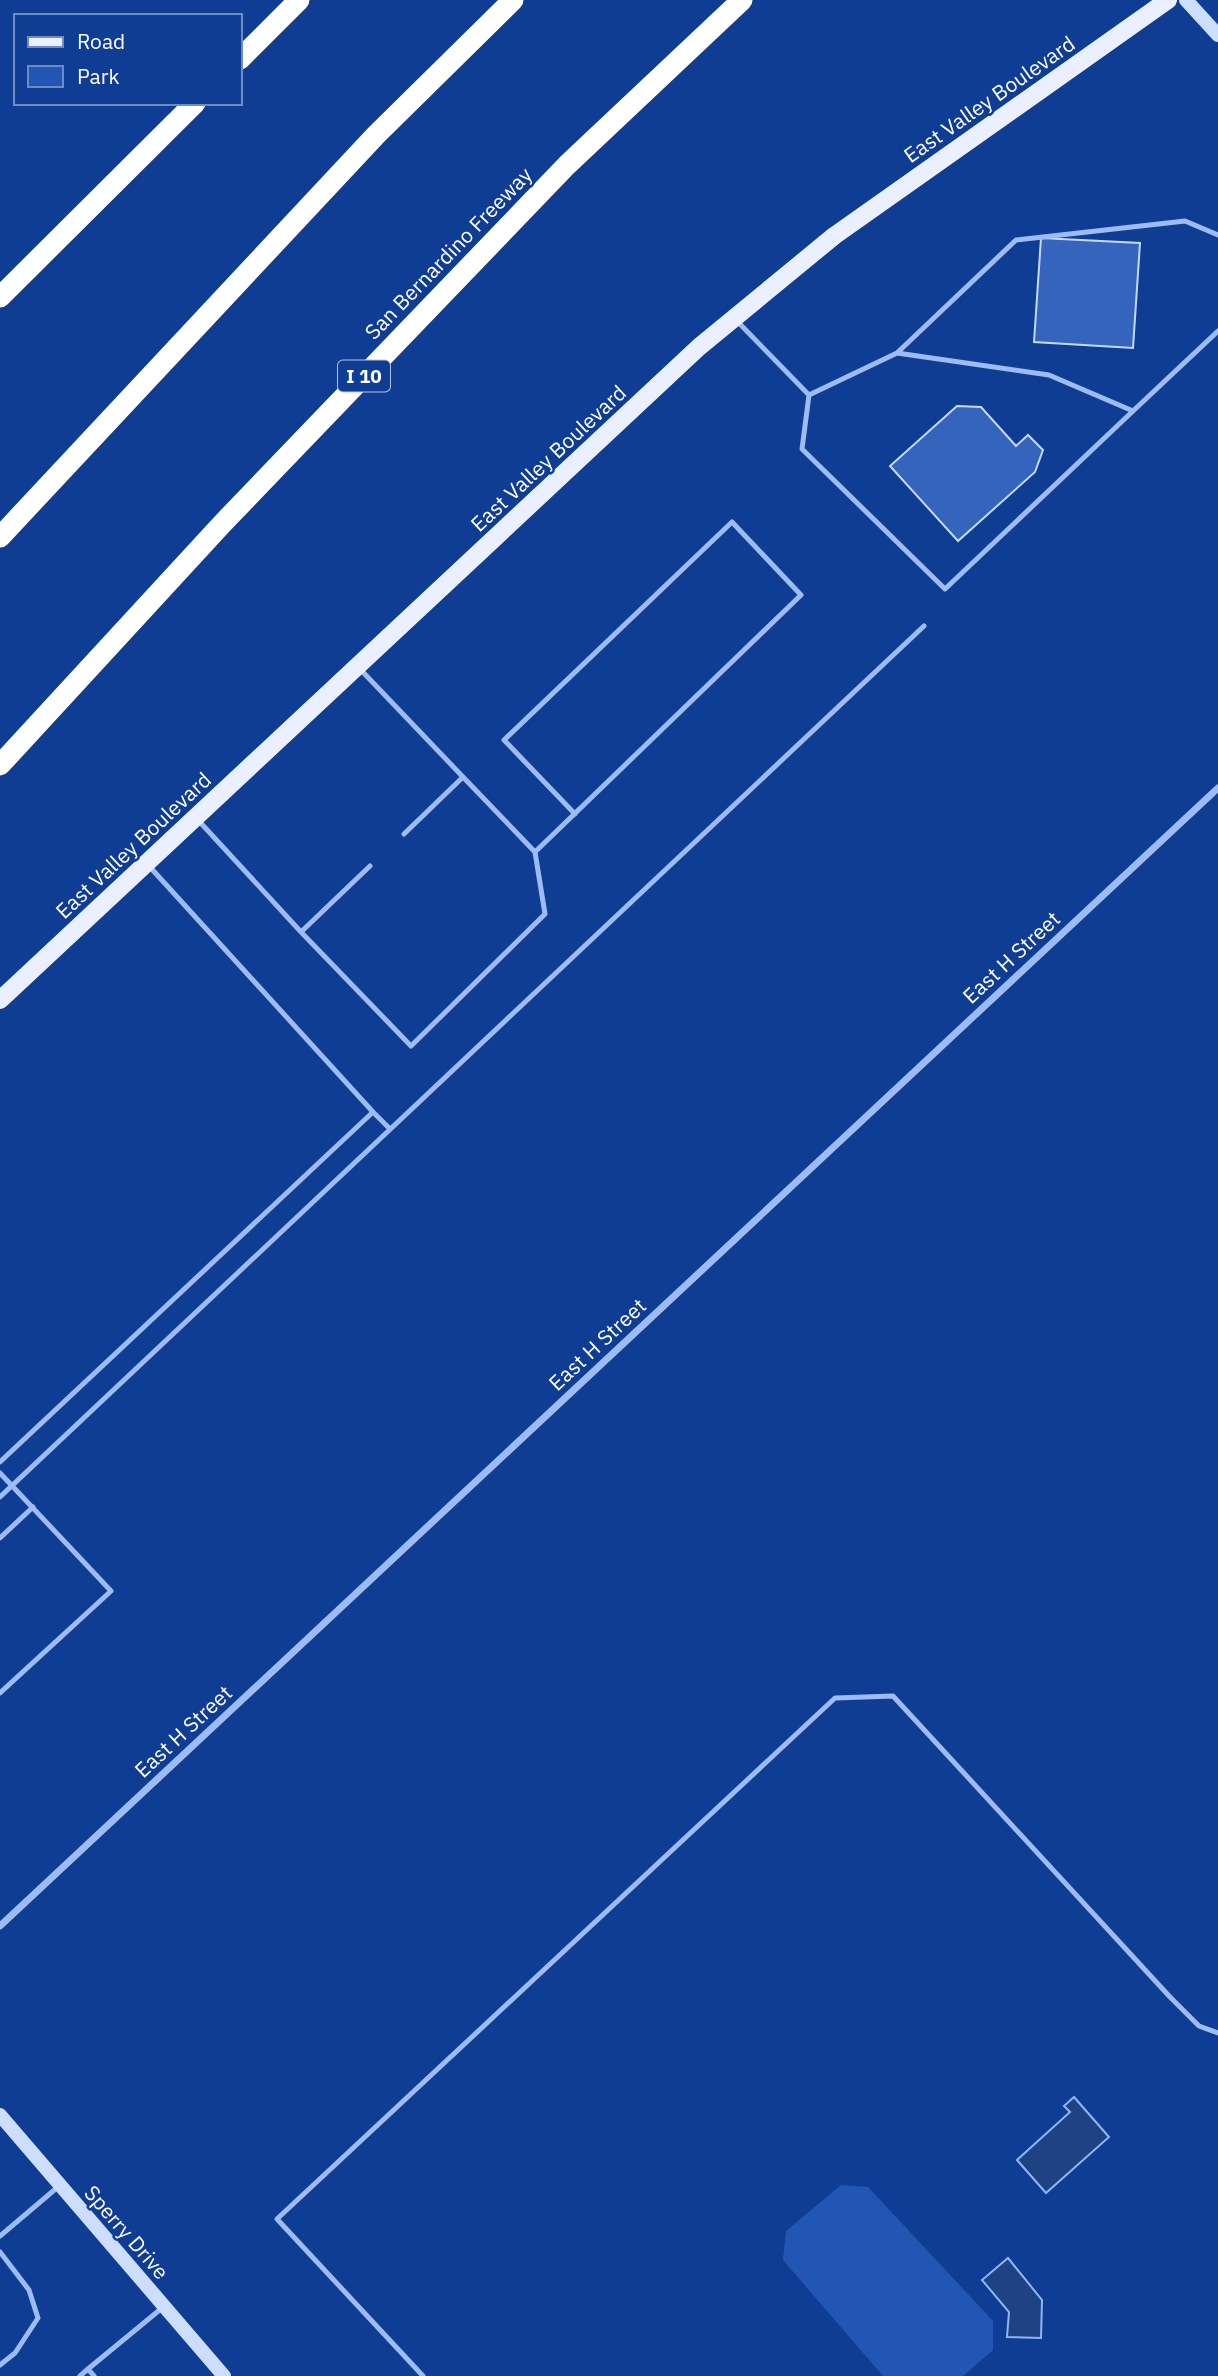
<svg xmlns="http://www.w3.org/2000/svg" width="1218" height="2376" font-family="'IBM Plex Sans',sans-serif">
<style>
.green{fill:#2156b4}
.water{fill:#1f4283;stroke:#8eb6f7;stroke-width:2}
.building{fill:#3464bc;stroke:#c5dafe;stroke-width:2}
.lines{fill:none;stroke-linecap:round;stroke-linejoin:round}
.lane{stroke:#9dbcf4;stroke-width:5}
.street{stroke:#9dbcf4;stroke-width:7}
.secondary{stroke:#cdddfd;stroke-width:14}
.primary{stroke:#eaf0ff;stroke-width:18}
.highway{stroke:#fff;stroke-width:21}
.labels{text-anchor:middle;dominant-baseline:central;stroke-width:5;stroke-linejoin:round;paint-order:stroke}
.shield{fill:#103d94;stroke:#b7c5df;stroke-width:2}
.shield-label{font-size:19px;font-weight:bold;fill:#fff}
.street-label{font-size:21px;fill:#fff;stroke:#103d94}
</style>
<rect width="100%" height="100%" fill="#103d94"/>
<path class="green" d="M841,2185L868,2187L993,2321V2350L963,2376H883L783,2260L786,2231Z"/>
<path class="water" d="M1074,2097L1109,2137L1046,2193L1017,2160L1070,2112L1064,2106Z
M1008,2258L1042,2300L1041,2338L1007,2337L1009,2312L982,2280Z"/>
<path class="building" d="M1041,238L1140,243L1133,348L1034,342Z
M957,406L981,407L1016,446L1028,435L1043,450L1035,472L958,541L890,466Z"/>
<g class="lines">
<path class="lane" d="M736,320L809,395L897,353L1049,375L1133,411L1218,331
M897,353L1016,240L1185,221L1218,235
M809,395L802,449L945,589L1133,411
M359,668L463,777
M198,820L301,932L370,866
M404,834L463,777L535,852L801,595L732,522L504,740L575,814
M301,932L411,1046L545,914L535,852
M373,1112L390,1129
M0,1462L373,1112L149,866
M0,1473L111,1591L0,1693
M0,1497L924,626
M0,1538L33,1507
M0,2236L59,2186
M0,2252L29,2290L38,2318L15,2353L0,2365
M80,2376L88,2369
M94,2376L88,2369L162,2308
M423,2376L277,2219L835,1698L893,1696L1170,1997L1199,2026L1218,2033"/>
<path class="street" d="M0,1926L1218,788"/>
<path class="secondary" d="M1186,0L1218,35
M0,2115L224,2376"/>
<path class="primary" d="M0,1000L699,347L834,236L1168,0"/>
<path class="highway" d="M240,59L299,0
M0,297L195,103
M0,537L376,135L513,0
M0,765L222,524L567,165L742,0"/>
</g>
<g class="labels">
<rect class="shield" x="338" y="360.5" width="52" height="31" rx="5"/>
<g class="shield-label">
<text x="364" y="376">I 10</text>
</g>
<g class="street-label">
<text transform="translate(989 99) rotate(-35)">East Valley Boulevard</text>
<text transform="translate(448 253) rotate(-46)">San Bernardino Freeway</text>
<text transform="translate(548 458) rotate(-43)">East Valley Boulevard</text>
<text transform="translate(133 845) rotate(-43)">East Valley Boulevard</text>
<text transform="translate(1011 957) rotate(-43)">East H Street</text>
<text transform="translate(597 1344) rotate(-43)">East H Street</text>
<text transform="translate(183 1731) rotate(-43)">East H Street</text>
<text transform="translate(127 2232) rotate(49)">Sperry Drive</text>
</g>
</g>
<rect x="14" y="14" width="228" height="91" fill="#103d94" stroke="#708bbf" stroke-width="2"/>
<rect x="28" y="37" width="35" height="10" fill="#eaf0ff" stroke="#708bbf" stroke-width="2"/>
<text x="77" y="49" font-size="21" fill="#ffffff">Road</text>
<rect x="28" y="66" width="35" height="21" fill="#2156b4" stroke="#708bbf" stroke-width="2"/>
<text x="77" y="84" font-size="21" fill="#ffffff">Park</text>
</svg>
